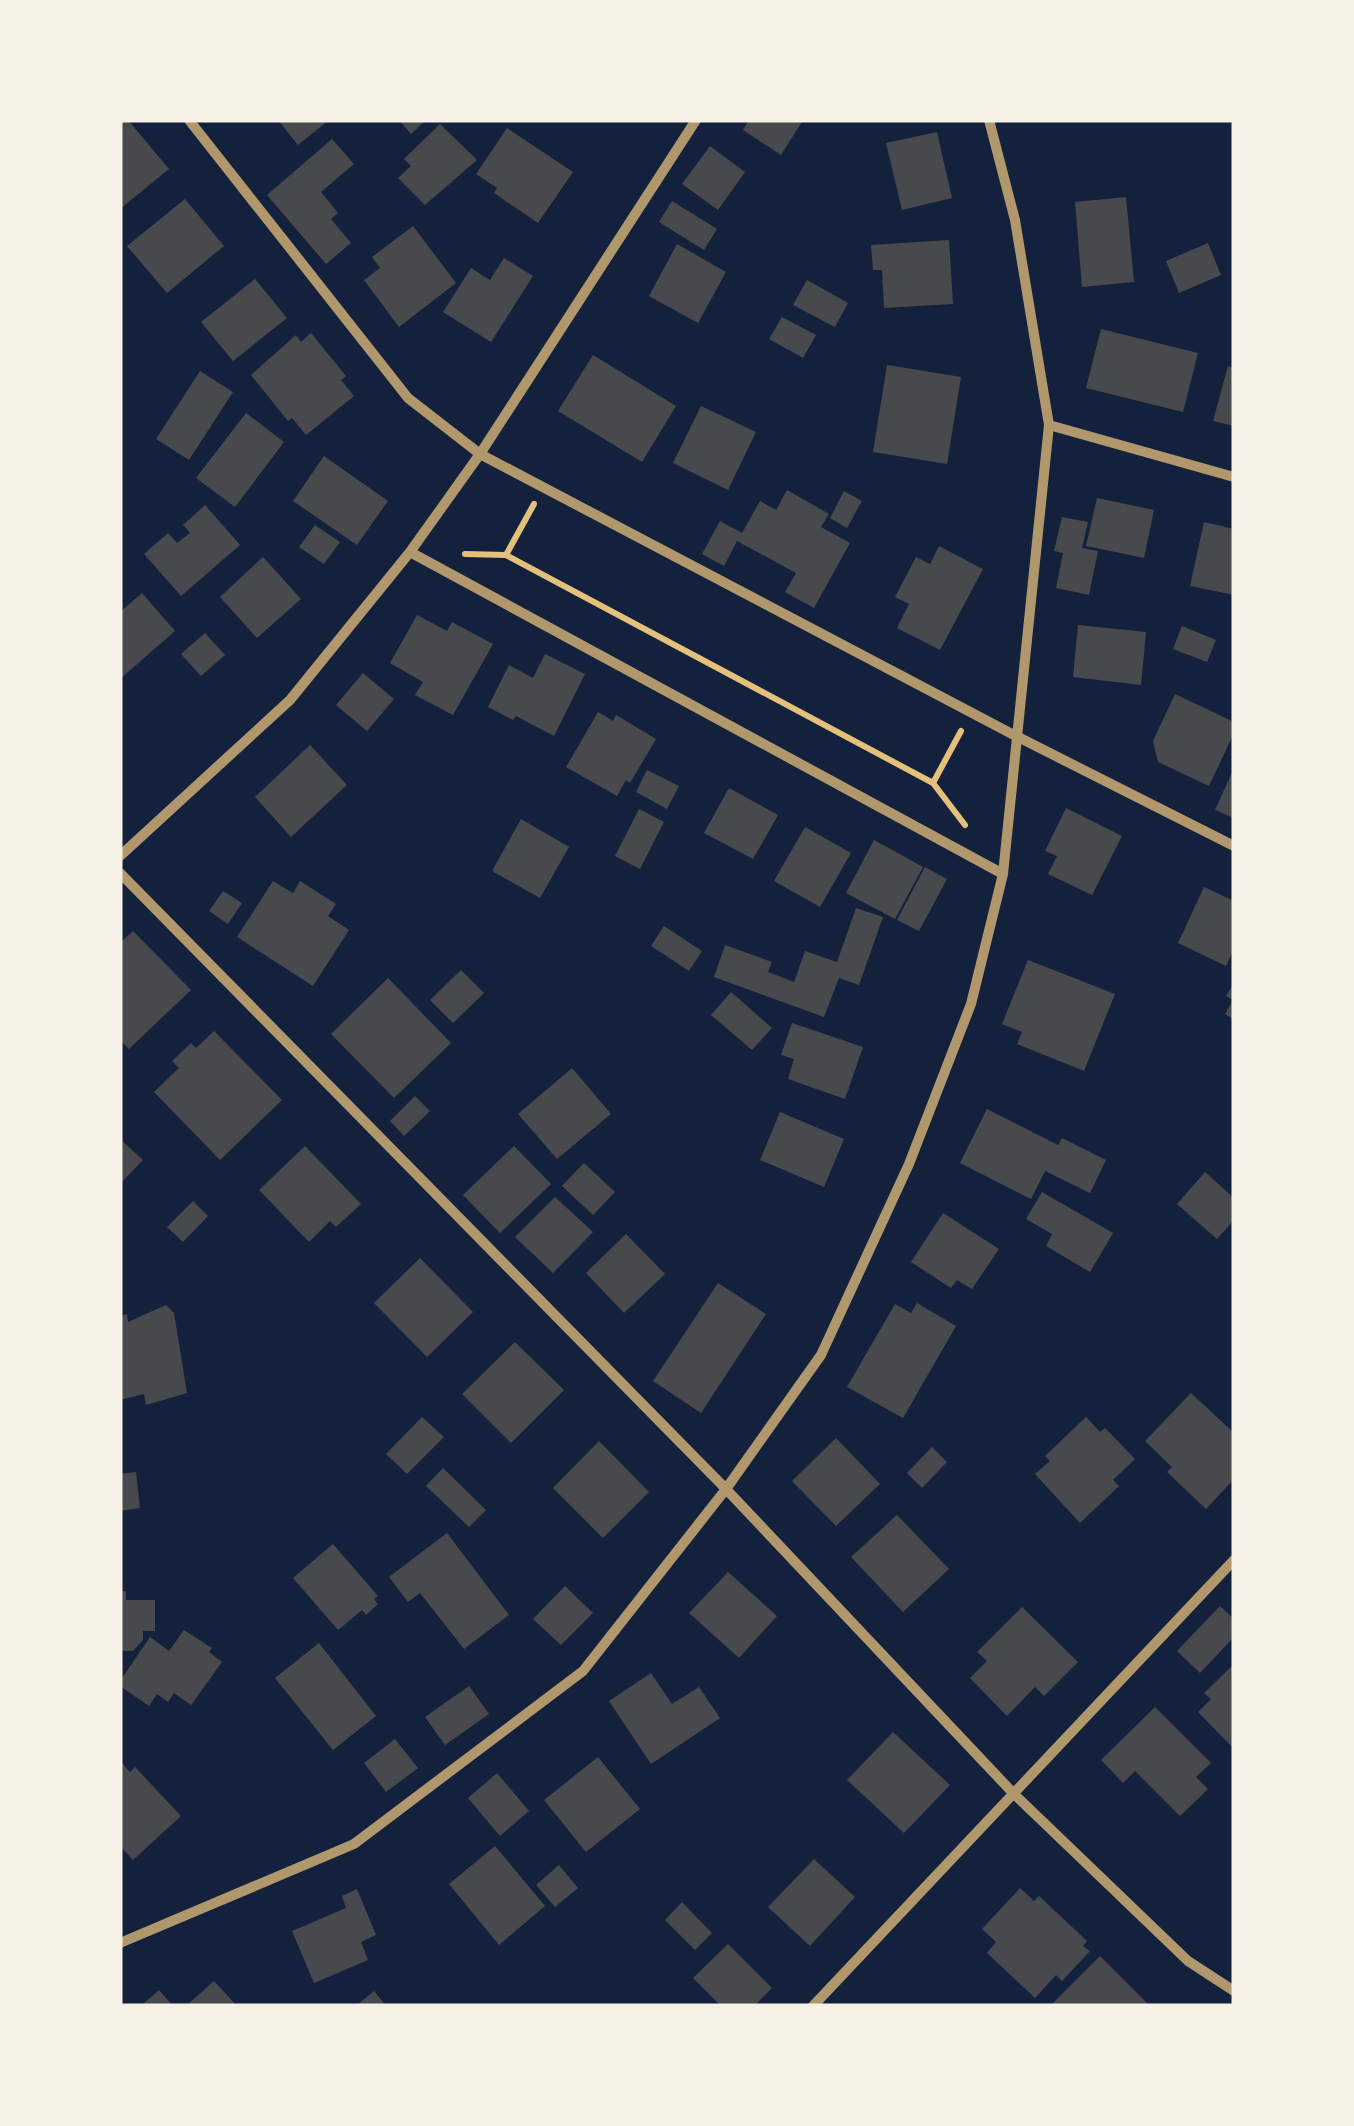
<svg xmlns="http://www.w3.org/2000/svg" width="1354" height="2126" font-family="Manrope,sans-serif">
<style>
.building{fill:#48494c}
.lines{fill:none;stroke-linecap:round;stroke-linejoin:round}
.path{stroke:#e5c07b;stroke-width:6}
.minor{stroke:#b1986c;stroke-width:10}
</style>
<rect width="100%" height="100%" fill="#14213d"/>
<path class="building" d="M120,120H128L169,169L120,209Z
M278,120H329L298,145Z
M399,120H426L411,134Z
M749,120H803L781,155L743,130Z
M440,124L477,160L425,205L398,178L411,166L404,159Z
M507,128L573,172L538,223L494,193L497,188L476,174Z
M937,132L952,198L902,210L886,143Z
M332,139L354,164L321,192L338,213L331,219L351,243L326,264L267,195Z
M710,146L745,172L718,210L682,184Z
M1126,197L1134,282L1082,287L1075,202Z
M185,199L224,246L167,293L127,246Z
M672,201L717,229L704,250L659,222Z
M413,226L456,283L399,327L364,280L380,268L372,257Z
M949,240L953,304L884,308L882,270H873L871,245Z
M1208,243L1221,275L1179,293L1166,261Z
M677,244L726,272L698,323L649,296Z
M504,258L533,276L491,342L443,312L471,268L490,280Z
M255,279L287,318L233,361L201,322Z
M807,280L848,303L835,327L793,305Z
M782,317L816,335L803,358L769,339Z
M1101,329L1198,353L1183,412L1086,388Z
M311,333L346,376L341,380L354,396L306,435L292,418L288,421L251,375L296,335L301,342Z
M593,355L676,406L642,462L558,411Z
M887,365L961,377L947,464L873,452Z
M1228,366L1234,368V426L1213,421Z
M200,371L233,392L189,460L156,439Z
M701,406L756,432L728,490L673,463Z
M246,413L284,442L235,507L196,478Z
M324,456L388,501L357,545L293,501Z
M787,490L829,514L821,527L850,543L814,608L785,592L796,573L737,541L724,566L702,554L720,521L742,533L760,501L776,510Z
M844,491L862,501L847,528L830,518Z
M1097,498L1154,510L1144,558L1086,546Z
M205,505L240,545L181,596L144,554L168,533L177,543L190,533L183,525Z
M1062,517L1088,522L1082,548L1098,551L1089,595L1056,588L1063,553L1054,551Z
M1204,522L1234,529V595L1190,586Z
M315,525L340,542L324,564L299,547Z
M939,546L983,569L940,650L897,628L909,604L895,597L916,557L930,564Z
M263,557L301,599L257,638L220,597Z
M142,593L175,631L120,679V612Z
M417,615L447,631L452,622L493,644L453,715L415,695L423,682L390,663Z
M1078,625L1146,632L1141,685L1073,677Z
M1182,626L1216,640L1207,662L1173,649Z
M205,633L225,655L201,676L181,654Z
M545,654L585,674L554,736L516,716L513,720L488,707L509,665L533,678Z
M363,673L394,699L367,731L336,705Z
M1175,694L1234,722V733L1209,786L1158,762L1153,741Z
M598,712L613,721L616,715L656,739L630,783L626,780L617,796L566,767Z
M310,745L347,785L291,837L255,797Z
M1234,768V818L1215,810Z
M647,770L679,786L667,809L636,792Z
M729,788L778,815L753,859L704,833Z
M1066,808L1122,836L1092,895L1048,874L1057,856L1045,851Z
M639,809L664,822L640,869L615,856Z
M521,819L569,847L540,898L492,871Z
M805,827L851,853L820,907L774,881Z
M874,840L923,867L895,919L846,893Z
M925,867L947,879L919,931L897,920Z
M273,881L293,893L300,881L336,904L328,916L349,930L313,986L237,937Z
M1204,887L1234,901V949L1226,966L1178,943Z
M223,891L242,903L228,924L209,911Z
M856,908L883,917L859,985L839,978L824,1017L714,977L725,945L772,962L768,972L794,982L805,951L837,962Z
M664,926L702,951L689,971L651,946Z
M133,931L191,990L129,1049L120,1040V943Z
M1028,960L1115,994L1084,1071L1017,1044L1022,1032L1002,1024Z
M461,970L484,993L453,1023L430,1000Z
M388,978L451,1043L394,1098L331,1034Z
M1234,983V1020L1225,1014L1233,1000L1226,996Z
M731,992L772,1028L752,1050L711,1015Z
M792,1023L863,1047L845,1099L788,1079L794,1059L781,1055Z
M214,1031L282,1100L220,1160L154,1092L179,1068L172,1061L191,1043L196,1048Z
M572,1068L611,1114L557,1159L518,1114Z
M415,1096L430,1111L404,1136L390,1121Z
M987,1109L1058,1145L1062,1138L1106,1160L1090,1193L1045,1171L1031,1199L960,1163Z
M780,1112L844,1139L824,1187L760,1160Z
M120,1139L143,1160L120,1184Z
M305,1146L361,1204L336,1227L330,1221L309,1242L259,1190Z
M514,1146L551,1184L500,1233L463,1195Z
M584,1163L615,1192L593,1215L562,1186Z
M1205,1172L1234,1198V1220L1217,1239L1177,1204Z
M1042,1192L1113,1233L1090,1272L1046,1246L1052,1234L1026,1219Z
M555,1197L593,1232L553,1273L515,1237Z
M193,1201L208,1216L183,1242L167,1227Z
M943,1213L999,1249L972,1289L957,1280L951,1288L911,1262Z
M626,1234L665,1274L624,1313L586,1273Z
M420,1258L473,1312L427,1357L374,1303Z
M718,1283L766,1314L701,1413L653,1381Z
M917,1303L956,1326L903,1418L847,1387L895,1304L911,1313Z
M166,1305L174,1313L187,1393L146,1405L144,1394L120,1400V1316L127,1314L128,1322Z
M515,1342L564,1390L511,1443L462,1394Z
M1191,1393L1234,1433V1479L1206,1509L1167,1472L1172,1467L1145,1441Z
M422,1417L444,1437L407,1474L386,1454Z
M1086,1417L1100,1432L1105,1428L1135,1459L1113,1480L1119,1486L1080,1523L1035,1474L1050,1461L1045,1456Z
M836,1438L880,1484L836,1526L792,1481Z
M599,1441L649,1492L603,1538L553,1488Z
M932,1447L947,1462L922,1488L907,1473Z
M443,1468L486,1510L469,1527L426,1486Z
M136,1472L140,1508L120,1511V1474Z
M897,1515L949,1569L903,1612L851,1557Z
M447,1533L509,1615L464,1649L420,1593L408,1602L389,1577Z
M333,1544L378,1596L374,1599L378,1604L366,1615L362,1610L338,1630L293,1578Z
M728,1572L777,1616L739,1658L689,1613Z
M565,1586L593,1613L561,1645L533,1619Z
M120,1591H126V1600H155V1631H143V1640L133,1651H120Z
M1220,1606L1234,1619V1637L1200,1673L1177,1651Z
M1022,1607L1078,1662L1044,1696L1035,1687L1007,1716L970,1678L987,1661L977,1652Z
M184,1630L212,1648L209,1652L222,1662L191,1705L174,1693L168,1702L157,1694L149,1706L120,1686V1681L150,1637L169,1651Z
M319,1643L376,1716L333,1750L275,1678Z
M1231,1667L1234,1670V1749L1198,1712L1211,1699L1204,1693Z
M651,1673L672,1704L699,1687L720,1718L651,1764L609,1701Z
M469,1686L489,1714L445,1745L425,1717Z
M1155,1707L1211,1763L1196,1777L1208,1789L1180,1816L1135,1771L1123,1783L1101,1760Z
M893,1732L950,1785L904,1833L847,1780Z
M395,1739L418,1768L386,1792L364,1763Z
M598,1757L640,1809L586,1852L544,1800Z
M120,1761L130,1772L135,1767L181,1816L133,1860L120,1846Z
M497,1773L529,1811L500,1836L468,1798Z
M495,1846L545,1906L499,1945L449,1884Z
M814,1859L855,1897L810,1946L768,1907Z
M559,1865L578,1888L555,1907L536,1885Z
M1020,1888L1034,1901L1039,1896L1087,1941L1083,1946L1090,1951L1062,1981L1056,1975L1035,1998L987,1953L996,1942L982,1929Z
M357,1889L376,1935L361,1942L368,1960L314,1983L292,1931L346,1908L342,1896Z
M682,1902L712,1933L695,1950L665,1920Z
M728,1944L772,1988L754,2006H721L693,1978Z
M1100,1956L1150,2006H1050Z
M214,1981L237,2006H186Z
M159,1990L173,2006H141Z
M374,1991L386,2006H356Z"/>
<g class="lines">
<path class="path" d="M465,554L506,555L933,783L965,825
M506,555L534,504
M933,783L961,731"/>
<path class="minor" d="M189,120L408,398L480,454L1016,736L1234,846
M1049,425L1234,477
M410,552L1003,874
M120,856L290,700L410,552L480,454L696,120
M120,873L726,1489L1014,1794L1188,1961L1234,1991
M120,1943L354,1844L583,1671L726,1489L821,1355L909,1164L971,1004L1003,874L1049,425L1015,220L989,120
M813,2006L1234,1560"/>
</g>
<rect width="1354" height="2126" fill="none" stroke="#f6f1e7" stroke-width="245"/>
</svg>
